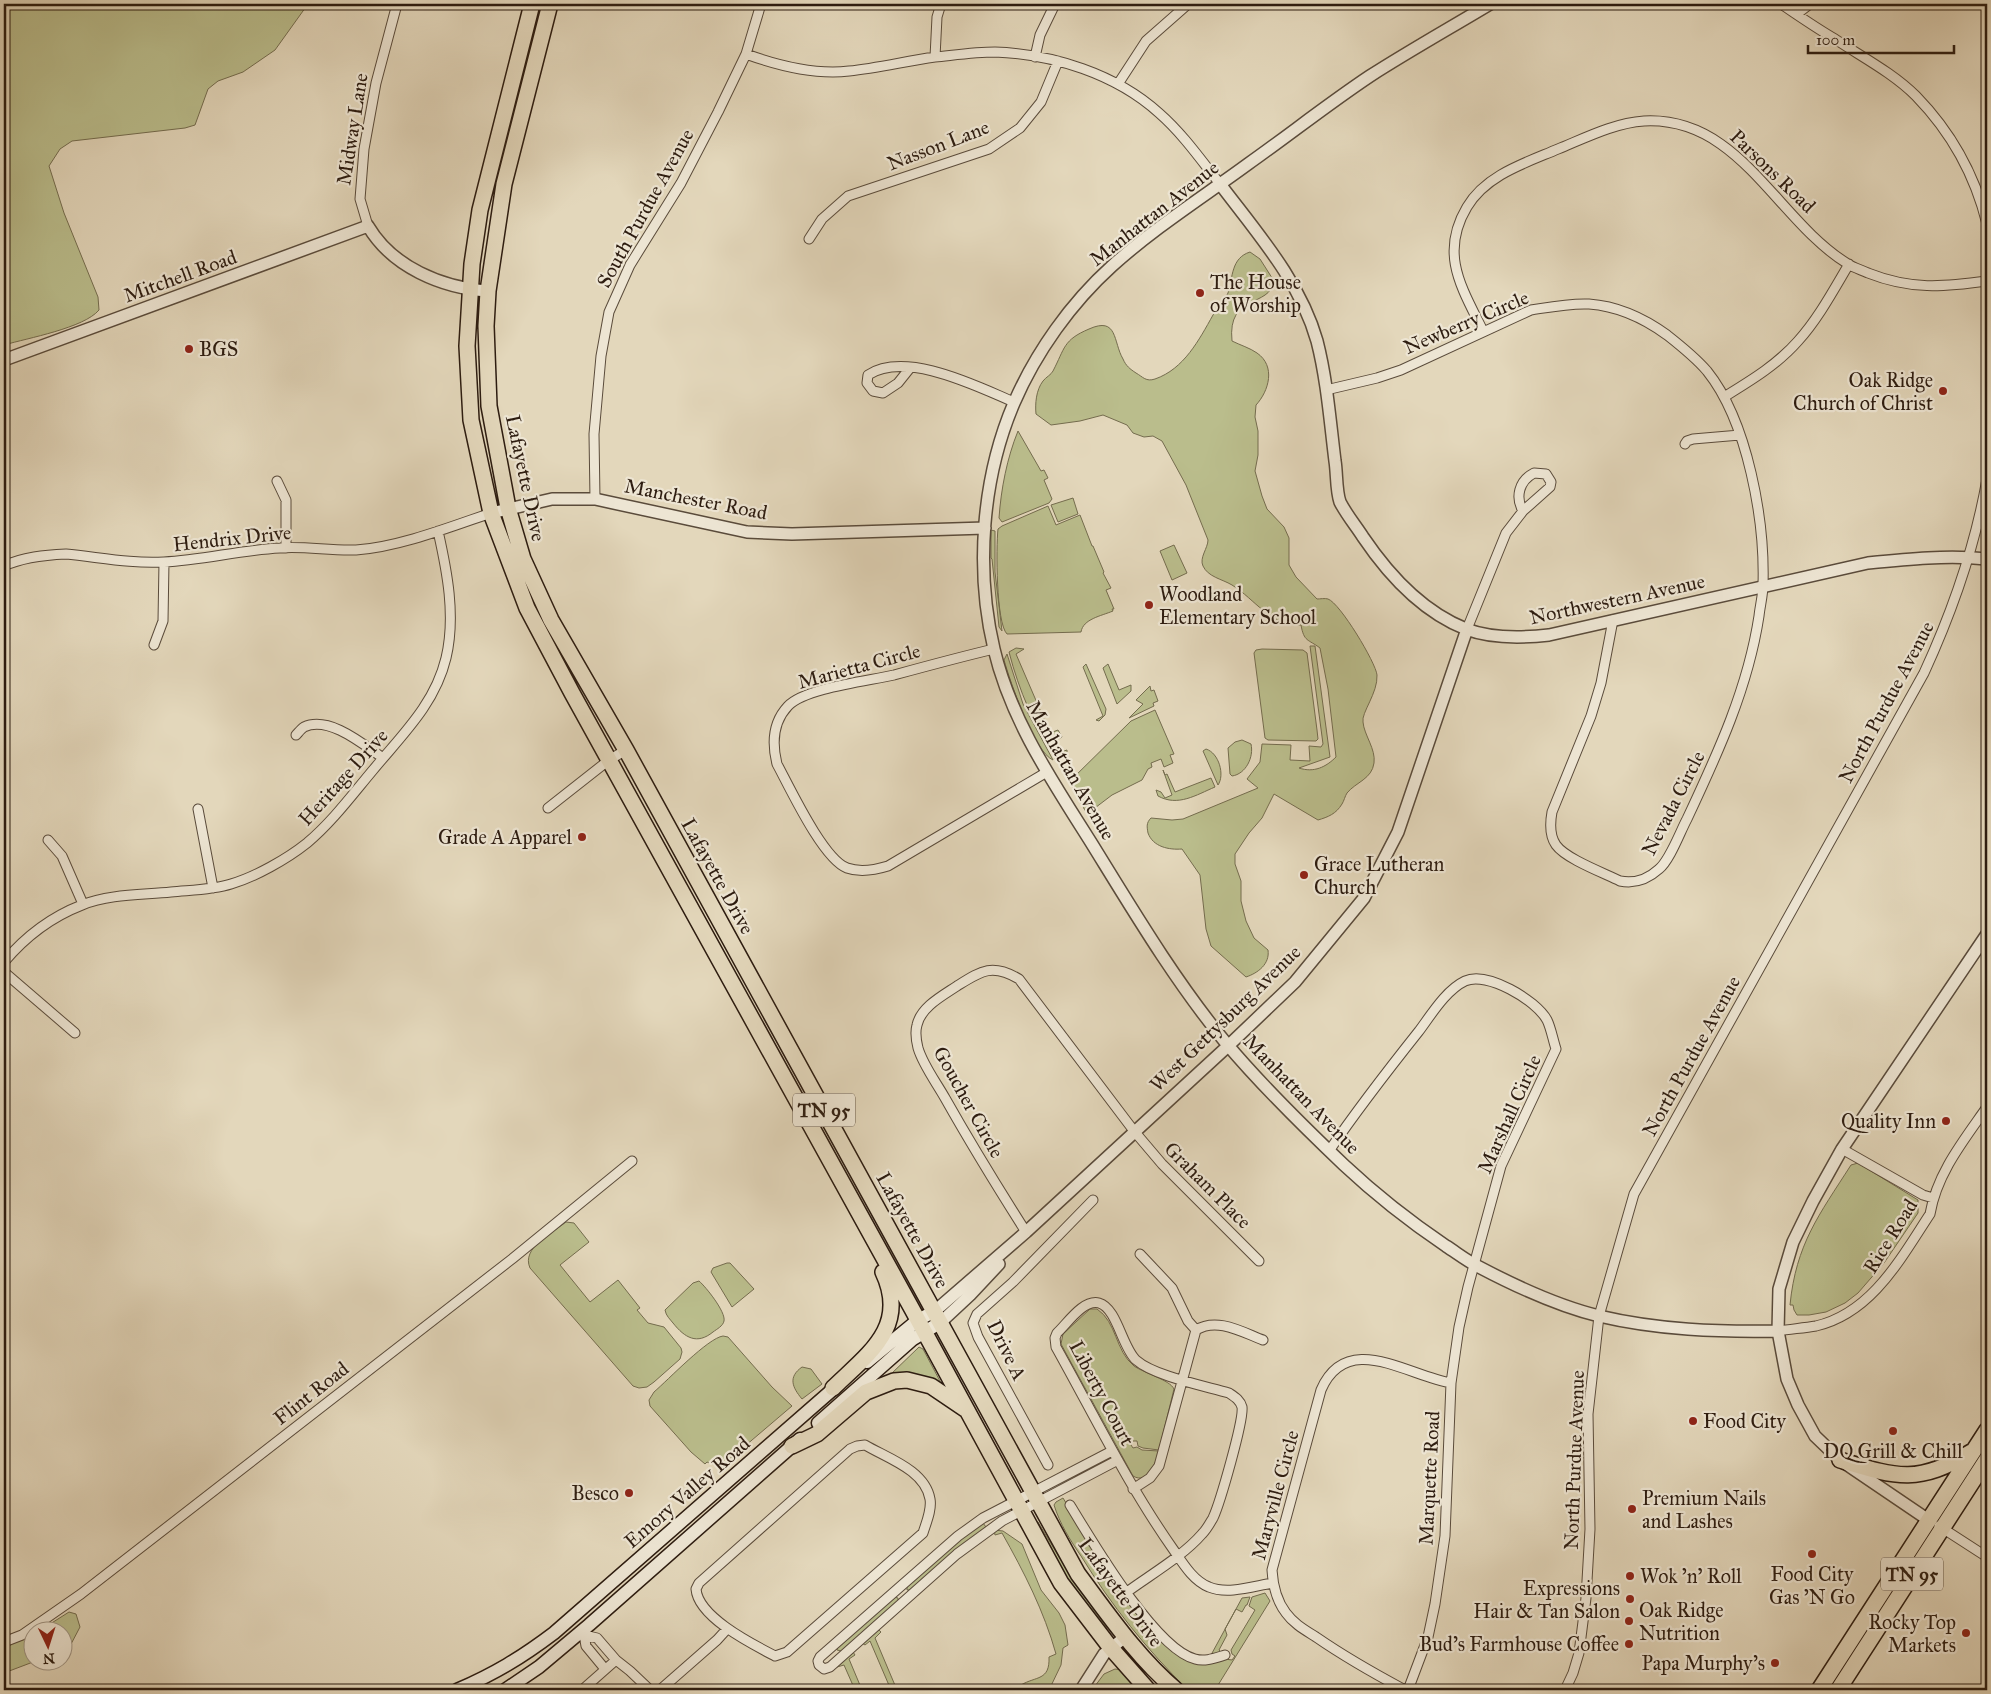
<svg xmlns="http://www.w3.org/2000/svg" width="1991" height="1694" font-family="'IM FELL Great Primer',serif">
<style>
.green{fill:#babd8c;stroke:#746c4e}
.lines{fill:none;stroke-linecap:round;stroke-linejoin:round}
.minor-casing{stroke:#5a4b3b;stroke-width:11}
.tertiary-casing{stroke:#5a4b3b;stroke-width:14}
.secondary-casing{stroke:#2d1c10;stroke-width:15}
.primary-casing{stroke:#2d1c10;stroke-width:18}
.trunk-casing{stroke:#2d1c10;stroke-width:18}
.minor{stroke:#ede5d3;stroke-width:9}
.tertiary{stroke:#ede5d3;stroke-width:11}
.secondary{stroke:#ede5d3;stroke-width:12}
.primary{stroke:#e3d7bb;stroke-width:15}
.trunk{stroke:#e3d7bb;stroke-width:15}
.poi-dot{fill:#8f2418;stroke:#ede5d3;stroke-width:2}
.labels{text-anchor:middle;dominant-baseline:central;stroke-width:4.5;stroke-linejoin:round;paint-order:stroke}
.shield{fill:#ede5d3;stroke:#67584a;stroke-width:1}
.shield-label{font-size:19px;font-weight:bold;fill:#2d1c10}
.street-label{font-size:20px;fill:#2d1c10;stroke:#ede5d3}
.poi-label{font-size:20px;fill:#2d1c10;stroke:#ede5d3;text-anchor:start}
</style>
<rect width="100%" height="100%" fill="#e3d7bb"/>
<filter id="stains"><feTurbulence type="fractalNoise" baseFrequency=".004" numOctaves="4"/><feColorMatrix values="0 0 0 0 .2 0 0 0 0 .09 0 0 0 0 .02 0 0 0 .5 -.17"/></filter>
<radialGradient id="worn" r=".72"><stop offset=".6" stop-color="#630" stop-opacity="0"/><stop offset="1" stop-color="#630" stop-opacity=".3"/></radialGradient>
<path class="green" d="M4,4H308L275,50L243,72L218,81L208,89L195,125L185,128L72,141L60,149L49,166L64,213L98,297L99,310C84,328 28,338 4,345Z
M1250,252L1260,259L1274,281C1270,308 1227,293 1232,341C1240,345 1250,348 1257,353C1276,366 1269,391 1256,405L1255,417L1258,431V455L1255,471L1262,496L1267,509L1284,527L1289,538V565L1296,577L1317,599C1320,599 1325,598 1328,599C1340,603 1376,663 1377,675C1378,693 1361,713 1363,722C1364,735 1376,749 1374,763C1372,779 1356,782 1347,793C1345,796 1344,801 1342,804C1336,814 1328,817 1318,820L1274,794L1262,818L1249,833L1235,854V864L1241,881V901L1246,921L1254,938L1268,950C1270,964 1258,973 1246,977L1211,946L1206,929L1200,875L1182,849C1169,850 1153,847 1148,833C1147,827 1146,823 1151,818L1172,820L1183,819L1258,788L1247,779L1260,762L1262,744L1291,745L1290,760L1310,761L1309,746L1321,747L1323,744L1310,646H1315L1330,757L1299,768C1314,773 1326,767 1336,757L1328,689L1320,648C1308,639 1304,642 1301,625C1269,625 1256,600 1232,585C1222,579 1208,577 1203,566C1199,558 1208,548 1208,540L1186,485L1162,441L1153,436L1144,437L1133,433L1127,425L1103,415L1080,421L1051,425L1036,414C1035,404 1036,390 1043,381C1046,377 1051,375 1053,371C1065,348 1063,340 1089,329C1118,316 1113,342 1123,359C1126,366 1130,369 1136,373C1143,377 1146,382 1155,379C1184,369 1199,340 1213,315C1218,308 1225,301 1228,293C1233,277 1231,258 1250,252Z
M1018,431L1041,471L1044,470L1048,478L1044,480L1052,499L1049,503L1002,522L999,518C1001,489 1007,458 1018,431Z
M1073,498L1078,514L1058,522L1051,505Z
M1048,506L1056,525L1080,515L1092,546H1093L1104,572L1103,573L1111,588L1106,590L1114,609H1112L1113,611C1101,616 1083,619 1081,632L1007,634C996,623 996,547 998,529L1002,526Z
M991,530L995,531V572L1002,631L999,627L992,559L991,558Z
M1174,545L1187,573L1172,580L1160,551Z
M1016,648L1024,649L1016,654L1050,733L1058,730L1062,737L1054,742L1058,753L1067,750V752L1063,758L1056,760C1035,727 1019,691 1009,652Z
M1262,649L1303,650L1307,653L1317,730L1318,739L1316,741L1268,740L1265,738L1254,653L1256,650Z
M1007,654L1023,704L1053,760C1034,752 1010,681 1004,660Z
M1086,664L1106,709L1105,715L1099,721L1096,720L1103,716L1083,667Z
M1108,664L1119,690L1131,685V691L1117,704L1103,668Z
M1150,686L1151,691L1154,690L1158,701L1153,703L1154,706L1129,718L1143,704L1136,700Z
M1155,710L1174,754L1170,755L1173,763L1164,767L1161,759L1151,763L1152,767L1148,769L1142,780L1112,795L1087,814L1070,783V781L1131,721Z
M1242,740L1251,744C1254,757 1246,774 1232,776L1230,774L1228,748L1235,742Z
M1206,749C1219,753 1225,775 1218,785L1203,751Z
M1163,770L1165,775L1167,774L1175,792L1211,778L1215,787C1196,795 1178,807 1158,796L1156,790L1161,792L1165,798L1172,795Z
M1858,1163L1918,1200V1213L1884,1263L1858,1293L1845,1303L1826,1312L1809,1315H1797L1794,1310L1793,1305H1790C1796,1244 1819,1215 1851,1165Z
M566,1222L574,1223L589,1242L560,1265L590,1302L618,1280L640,1308L637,1310L648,1323L664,1327L681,1348L682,1352L680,1359L654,1382L647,1387L639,1388L633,1386L530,1268C521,1248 552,1233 566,1222Z
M727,1263H730L754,1289L732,1307L711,1272L713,1268Z
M699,1281C706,1287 726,1312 724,1321C723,1326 717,1329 713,1332C697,1345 685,1338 673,1323C670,1319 666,1316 665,1310L693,1283Z
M1090,1309H1097C1117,1322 1115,1351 1134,1366C1144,1373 1170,1380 1174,1389L1159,1450L1143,1448L1138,1446L1137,1441H1133L1131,1445L1133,1448L1137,1447L1142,1450L1159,1451C1156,1462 1148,1485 1133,1476L1061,1344L1063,1334Z
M723,1336L728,1337L772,1387L792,1406L725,1463L717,1466L707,1462L705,1464L691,1452L650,1406L649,1400L654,1392C668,1380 708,1338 723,1336Z
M919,1347L923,1349L941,1383L890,1375Z
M802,1367L811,1369L822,1384L802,1399C792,1387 788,1377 802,1367Z
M1063,1498C1087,1537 1149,1649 1191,1662C1205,1666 1221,1657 1232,1660L1235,1656L1232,1654L1231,1650L1255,1610L1249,1606L1252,1597L1265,1593L1270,1601L1215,1690H1188C1147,1650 1111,1605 1081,1556C1070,1540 1060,1524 1054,1505L1056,1502Z
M1038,1522L1068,1572L1110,1624L1104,1629L1068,1579L1035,1523Z
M983,1523L986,1527L965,1543L910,1590H907V1585L963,1537Z
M994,1530L1003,1531L1022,1544L1041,1590L1059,1613L1065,1625L1068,1645L1063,1648L1061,1665L1049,1690H1029L1028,1685H1021C1036,1676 1050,1681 1049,1657L1056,1654C1044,1611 1024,1572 1002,1533L995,1535Z
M894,1597L898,1598V1602L841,1651L837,1650V1647Z
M1250,1597L1247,1605H1246L1242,1612L1236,1609L1225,1629L1227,1635L1219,1650L1221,1652L1211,1655L1242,1598Z
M69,1612L76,1614L80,1627L70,1646L63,1649L62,1632L39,1631Z
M878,1629L881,1632L875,1638L897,1690H891L870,1641L865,1645L862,1643Z
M32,1634L33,1662L4,1673V1646Z
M853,1652L855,1655L849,1659L862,1690H855L844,1665L837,1667Z
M1115,1669L1123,1670L1143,1690H1092L1104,1674Z"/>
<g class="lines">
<defs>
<path id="minor" d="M1781,4C1799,16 1816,28 1835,39C1862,57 1893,73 1916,96C1951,132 1975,175 1987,224
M1797,14L1810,4
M746,54C779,66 814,75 849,71C878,68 906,61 935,57C955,55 976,52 995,52C1053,54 1116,74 1159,113C1183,134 1201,160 1220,184
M935,57L937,17L941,4
M1035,57L1040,35L1055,4
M1118,84L1146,41L1188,4
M368,226L360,199L364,149L376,83L397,4
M809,239L822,219L848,196L989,149L1020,128L1041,102L1058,61
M1483,331C1462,288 1439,254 1467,207C1486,175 1525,163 1558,149C1585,138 1614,123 1644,121C1740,116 1776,220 1848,264C1854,268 1862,270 1868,273C1911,290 1943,287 1987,281
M910,368L898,383L883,393L873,391L867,383L868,375C906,350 978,387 1014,402
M1326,390L1377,378L1401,370L1531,310C1550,307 1570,303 1589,304C1617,306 1645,319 1667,335C1681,346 1695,357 1707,371C1748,422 1765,521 1763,585C1763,595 1760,606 1759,616C1748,688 1718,753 1687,819C1680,832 1670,860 1659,869C1648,879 1635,884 1620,881C1604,873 1566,859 1556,845C1549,835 1550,823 1552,812L1591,716L1601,683L1613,620
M1724,397C1750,381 1777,365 1798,341C1818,319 1833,291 1849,264
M1685,444L1687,441L1693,439L1740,435
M277,481L286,500V548
M595,499L594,434L601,356L609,312L630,265L681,183L718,112L746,54L761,4
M4,566C23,557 45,555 66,554C98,557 131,564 164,562C203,560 241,550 280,548C305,546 330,551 356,550C399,547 450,527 491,513
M1467,629L1506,533L1523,511L1550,487L1551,482L1546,474L1534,473C1519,481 1515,497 1523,511
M154,645L163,621L164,562
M994,649C960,657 927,666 894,675C868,681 805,688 788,706C773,722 772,744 777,764C790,788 823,859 847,868C861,873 875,870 888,866L1047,772
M296,735C298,733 301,729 304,727C329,715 364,745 383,758
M548,808L609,760L626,750
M198,809L213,888
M48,840L62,856L83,904
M4,962C25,937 51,917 82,905C109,894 142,895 171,892C191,890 212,890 231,884C255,877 287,859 307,843C332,822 352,795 373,770C402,735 435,704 446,658C456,616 447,571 438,531
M4,972L75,1033
M1842,1149L1923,1195L1933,1198
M1329,1151C1357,1110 1388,1070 1419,1031C1431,1015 1446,990 1465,981C1487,971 1536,1000 1547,1020C1551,1028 1553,1040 1556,1049L1501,1166L1468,1287L1459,1327L1451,1383L1445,1536L1435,1604L1428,1637L1408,1690
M1026,1232C998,1188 971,1144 945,1098C936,1082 923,1065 918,1048C916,1040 915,1032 917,1025C921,1007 942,996 957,986C981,971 992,963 1019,979L1134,1131L1162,1164L1259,1261
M1140,1254L1172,1288L1188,1321L1196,1330
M1778,1331C1791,1329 1804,1328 1816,1326C1872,1313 1901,1258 1930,1214C1937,1173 1964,1140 1987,1107
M865,1445C887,1458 925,1470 930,1499C932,1510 926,1523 923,1533L787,1652L775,1656C752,1644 698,1617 696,1589L699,1583L850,1449L857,1446Z
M1112,1451L983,1518L958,1536L820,1657L818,1661L819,1665L824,1669L830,1667L957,1554L1002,1521L1118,1460
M1048,1465L978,1337L973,1323L977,1314L1013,1282L1093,1200
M1133,1489L1150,1478L1159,1466L1196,1330C1217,1317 1242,1332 1263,1340
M1070,1505C1092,1541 1155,1649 1195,1659C1205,1662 1215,1658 1225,1655
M1939,1526L1987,1557
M1127,1592C1150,1575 1183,1556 1202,1534C1207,1529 1210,1523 1213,1518C1220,1503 1244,1420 1242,1407C1240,1400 1235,1397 1229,1393C1205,1386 1154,1376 1136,1360C1122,1347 1117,1308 1099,1303C1083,1299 1067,1324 1057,1333L1055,1338L1056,1347C1094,1415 1128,1485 1173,1549C1182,1562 1193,1581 1209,1587C1228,1595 1254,1586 1273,1583
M4,1642L22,1635L81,1594L512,1259L632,1161
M605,1669L586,1646L584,1635L597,1638L616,1660L630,1671L650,1690
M582,1690L616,1660
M660,1690L717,1640L727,1629
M1405,1690C1375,1674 1345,1657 1316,1637C1305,1630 1294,1624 1286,1613C1276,1600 1273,1586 1272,1570L1321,1390C1347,1330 1408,1376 1451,1383
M1565,1690L1573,1673L1579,1653L1586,1598L1590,1529L1588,1414L1599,1316L1634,1194L1924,673C1953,610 1975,547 1987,479"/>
<path id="tertiary" d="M1490,4C1450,28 1409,51 1370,76C1328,104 1289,135 1248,164C1203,197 1154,228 1112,266C1071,303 1036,352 1014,403C982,478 975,569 994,649C1011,721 1053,782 1092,844C1134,912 1175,981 1226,1043C1262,1086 1303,1126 1344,1165C1376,1195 1409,1221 1446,1246C1457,1253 1467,1261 1479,1267C1517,1287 1558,1306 1599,1316C1658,1330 1718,1332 1778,1331
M1220,184C1257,233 1300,281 1317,341C1327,380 1330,421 1335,461C1337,473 1336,491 1340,502C1346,514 1356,526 1363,537C1388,574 1423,612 1466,629C1492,639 1522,638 1549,635L1868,563C1908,559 1948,555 1987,559
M4,360L368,226C392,267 442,288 488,291
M491,513L552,499H595L747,532L792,534L985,528
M935,1311L1026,1232L1228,1046L1295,982L1364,898L1398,832L1467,629
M941,1322L970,1295L999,1264
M1930,1521L1840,1460L1815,1436L1798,1405L1787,1379L1778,1331L1779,1289L1793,1242L1813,1201L1842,1149L1987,934
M1081,1690L1104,1654L1125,1637"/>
<path id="secondary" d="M867,1362L918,1320L935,1311
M818,1423L913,1339L941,1322
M457,1690C494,1674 521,1658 554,1633L839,1384
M505,1690L539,1667L589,1625L800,1439"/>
<path id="primary" d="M532,4L480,210L472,264L467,346L471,420L491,513L527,608L572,693L912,1309L1061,1583L1110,1647L1148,1690
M550,4L504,184L488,291L486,326L489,406L508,508L523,559L551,620L626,750L1078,1574C1108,1614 1137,1657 1176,1690
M833,1388C868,1354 909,1327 883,1272
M792,1446L817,1434L866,1392L894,1381L907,1380L931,1386L965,1409"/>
<path id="trunk" d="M1840,1460C1896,1477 1918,1485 1971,1452
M1819,1690L1987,1430
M1838,1690L1987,1459"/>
</defs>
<use href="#minor" class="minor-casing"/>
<use href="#tertiary" class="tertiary-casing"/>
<use href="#secondary" class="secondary-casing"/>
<use href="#primary" class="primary-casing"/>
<use href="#trunk" class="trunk-casing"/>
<use href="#minor" class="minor"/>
<use href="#tertiary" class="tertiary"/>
<use href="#secondary" class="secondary"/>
<use href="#primary" class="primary"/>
<use href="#trunk" class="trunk"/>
</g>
<g class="poi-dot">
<circle cx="1200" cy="293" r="5"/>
<circle cx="189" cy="349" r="5"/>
<circle cx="1943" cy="391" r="5"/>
<circle cx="1149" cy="605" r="5"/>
<circle cx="582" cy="837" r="5"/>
<circle cx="1304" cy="875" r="5"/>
<circle cx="1946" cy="1121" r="5"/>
<circle cx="1693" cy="1421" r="5"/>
<circle cx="1893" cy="1431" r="5"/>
<circle cx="629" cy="1493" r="5"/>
<circle cx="1632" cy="1509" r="5"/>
<circle cx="1812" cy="1554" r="5"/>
<circle cx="1630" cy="1576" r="5"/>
<circle cx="1630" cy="1599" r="5"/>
<circle cx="1629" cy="1621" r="5"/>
<circle cx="1966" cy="1633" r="5"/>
<circle cx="1629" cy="1644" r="5"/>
<circle cx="1775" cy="1663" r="5"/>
</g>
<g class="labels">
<g class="shield">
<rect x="793" y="1093.5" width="62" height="33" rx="4"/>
<rect x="1881" y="1557.5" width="62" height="33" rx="4"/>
</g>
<g class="shield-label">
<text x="824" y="1110">TN 95</text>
<text x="1912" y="1574">TN 95</text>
</g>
<g class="street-label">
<text transform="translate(352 129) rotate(-81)">Midway Lane</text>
<text transform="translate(938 145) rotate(-21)">Nasson Lane</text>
<text transform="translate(1773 171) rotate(44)">Parsons Road</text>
<text transform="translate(645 208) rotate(-61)">South Purdue Avenue</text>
<text transform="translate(1154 213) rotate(-38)">Manhattan Avenue</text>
<text transform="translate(180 276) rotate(-20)">Mitchell Road</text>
<text transform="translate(1466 322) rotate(-23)">Newberry Circle</text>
<text transform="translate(526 478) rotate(78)">Lafayette Drive</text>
<text transform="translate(696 499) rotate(11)">Manchester Road</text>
<text transform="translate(232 538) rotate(-6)">Hendrix Drive</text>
<text transform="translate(1617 599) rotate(-12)">Northwestern Avenue</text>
<text transform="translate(859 666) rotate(-15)">Marietta Circle</text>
<text transform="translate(1886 702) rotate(-62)">North Purdue Avenue</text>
<text transform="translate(1071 770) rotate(60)">Manhattan Avenue</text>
<text transform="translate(343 777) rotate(-48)">Heritage Drive</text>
<text transform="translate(1673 803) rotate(-63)">Nevada Circle</text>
<text transform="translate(718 876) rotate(61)">Lafayette Drive</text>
<text transform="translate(1225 1018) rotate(-44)">West Gettysburg Avenue</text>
<text transform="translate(1691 1056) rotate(-61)">North Purdue Avenue</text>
<text transform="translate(1302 1094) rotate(46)">Manhattan Avenue</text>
<text transform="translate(969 1102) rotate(61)">Goucher Circle</text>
<text transform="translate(1509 1114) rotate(-66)">Marshall Circle</text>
<text transform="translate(1208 1185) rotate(45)">Graham Place</text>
<text transform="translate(913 1230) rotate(61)">Lafayette Drive</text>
<text transform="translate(1890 1236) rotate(-58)">Rice Road</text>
<text transform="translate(1007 1350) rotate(64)">Drive A</text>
<text transform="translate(311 1393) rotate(-38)">Flint Road</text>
<text transform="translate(1102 1393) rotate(62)">Liberty Court</text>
<text transform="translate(1574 1460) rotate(-88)">North Purdue Avenue</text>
<text transform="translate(1429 1478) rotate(-87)">Marquette Road</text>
<text transform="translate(687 1492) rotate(-41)">Emory Valley Road</text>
<text transform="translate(1275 1495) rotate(-75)">Maryville Circle</text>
<text transform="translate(1121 1592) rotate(54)">Lafayette Drive</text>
</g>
<g class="poi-label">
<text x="1210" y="282">The House<tspan x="1210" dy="23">of Worship</tspan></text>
<text x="199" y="349">BGS</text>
<text x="1933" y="380" text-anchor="end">Oak Ridge<tspan x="1933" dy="23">Church of Christ</tspan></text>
<text x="1159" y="594">Woodland<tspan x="1159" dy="23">Elementary School</tspan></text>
<text x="572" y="837" text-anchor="end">Grade A Apparel</text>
<text x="1314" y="864">Grace Lutheran<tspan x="1314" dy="23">Church</tspan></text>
<text x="1936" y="1121" text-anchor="end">Quality Inn</text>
<text x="1703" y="1421">Food City</text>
<text x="1893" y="1451" text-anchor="middle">DQ Grill &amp; Chill</text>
<text x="619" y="1493" text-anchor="end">Besco</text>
<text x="1642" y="1498">Premium Nails<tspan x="1642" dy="23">and Lashes</tspan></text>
<text x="1812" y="1574" text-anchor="middle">Food City<tspan x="1812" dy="23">Gas 'N Go</tspan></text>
<text x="1640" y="1576">Wok 'n' Roll</text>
<text x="1620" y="1588" text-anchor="end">Expressions<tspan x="1620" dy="23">Hair &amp; Tan Salon</tspan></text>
<text x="1639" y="1610">Oak Ridge<tspan x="1639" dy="23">Nutrition</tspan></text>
<text x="1956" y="1622" text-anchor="end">Rocky Top<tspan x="1956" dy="23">Markets</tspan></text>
<text x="1619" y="1644" text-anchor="end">Bud's Farmhouse Coffee</text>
<text x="1765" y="1663" text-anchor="end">Papa Murphy's</text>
</g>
</g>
<rect width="1991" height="1694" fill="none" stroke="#e3d7bb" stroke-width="20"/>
<rect x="5" y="5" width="1981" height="1684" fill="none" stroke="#2d1c10" stroke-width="2.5"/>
<rect x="10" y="10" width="1971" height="1674" fill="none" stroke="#2d1c10"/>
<g transform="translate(48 1646) rotate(176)"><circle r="24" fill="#ede5d3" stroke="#a09585"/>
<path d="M0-4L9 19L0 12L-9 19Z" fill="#8f2418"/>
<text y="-8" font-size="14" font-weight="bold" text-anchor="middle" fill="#2d1c10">N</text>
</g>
<path d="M1808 45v8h146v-8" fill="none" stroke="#2d1c10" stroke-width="2.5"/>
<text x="1816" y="45" font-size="15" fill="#2d1c10" stroke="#ede5d3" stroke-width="4" paint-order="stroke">100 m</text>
<rect width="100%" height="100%" filter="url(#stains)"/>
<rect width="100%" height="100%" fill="url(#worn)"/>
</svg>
